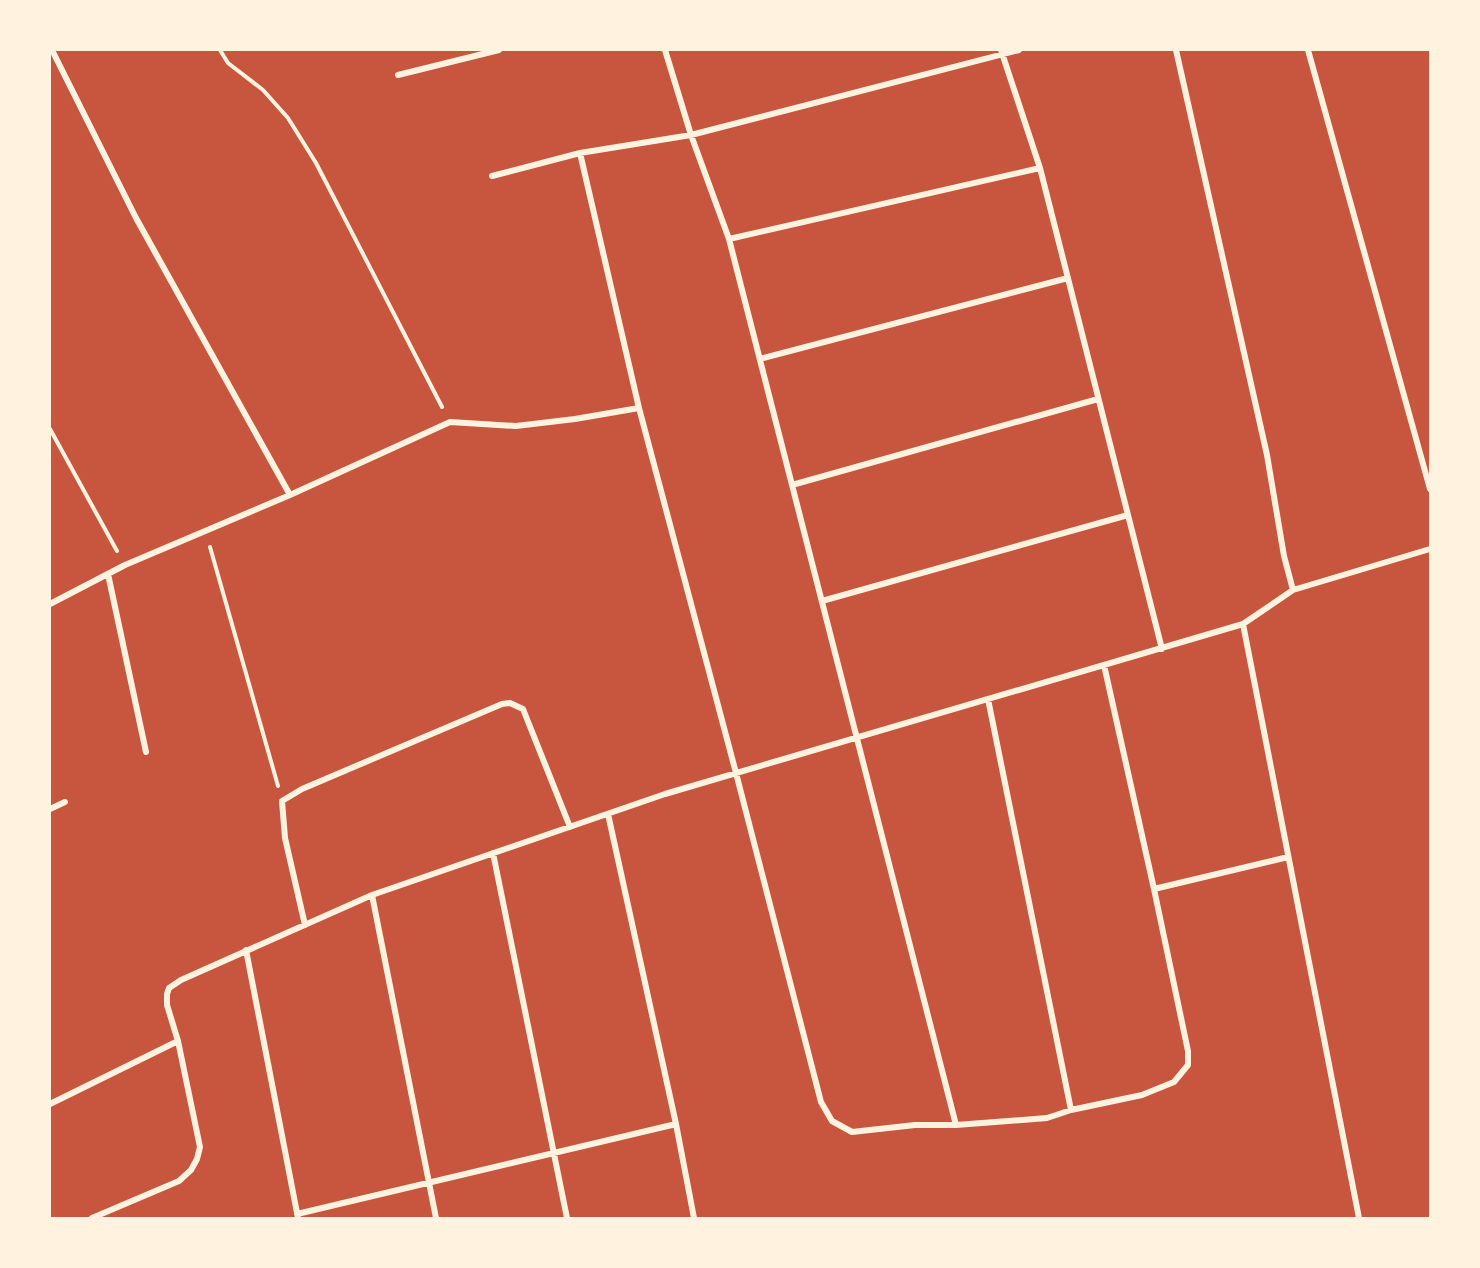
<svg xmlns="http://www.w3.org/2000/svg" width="1480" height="1268" font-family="Signika,sans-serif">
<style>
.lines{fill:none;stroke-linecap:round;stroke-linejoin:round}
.path{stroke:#fff3e0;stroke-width:4}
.minor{stroke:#fff3e0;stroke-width:6}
</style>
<rect width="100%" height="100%" fill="#c8553d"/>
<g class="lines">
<path class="path" d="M220,50L228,63L263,90L288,118L316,163L442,407
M50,429L117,551
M210,547L278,786"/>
<path class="minor" d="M52,50L136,218L290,495
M665,50L691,135L729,239L956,1125
M1001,50L1040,168L1162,649
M1176,50L1267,455L1284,556L1293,590L1243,624L1359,1218
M1308,50L1430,489
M398,75L499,50
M580,153L639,408L736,773L821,1102L832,1121L852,1132L915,1125H956L1047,1118L1071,1110L1142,1095L1174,1082L1188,1065V1051L1154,889
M492,176L580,153L691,135L1019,50
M729,239L1040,168
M760,359L1068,278
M792,485L1098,399
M108,574L146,752
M1293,590L1430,549
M822,601L1128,515
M50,604L125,565L290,495L450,422L516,426L575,419L639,408
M1104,665L1154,889L1288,857
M988,699L1071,1110
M50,809L65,802
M608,814L676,1124L694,1218
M493,853L567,1218
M372,895L436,1218
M305,925L285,838L282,801L302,789L502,704L510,703L523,709L570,827
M246,950L298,1218
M50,1104L178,1041
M297,1214L676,1124
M92,1218L179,1181L191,1170L197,1159L200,1147L178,1041L167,1005V994L169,988L181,980L372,895L665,794L1243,624"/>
</g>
<rect width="1480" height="1268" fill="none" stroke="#fff3e0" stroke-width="102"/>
</svg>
